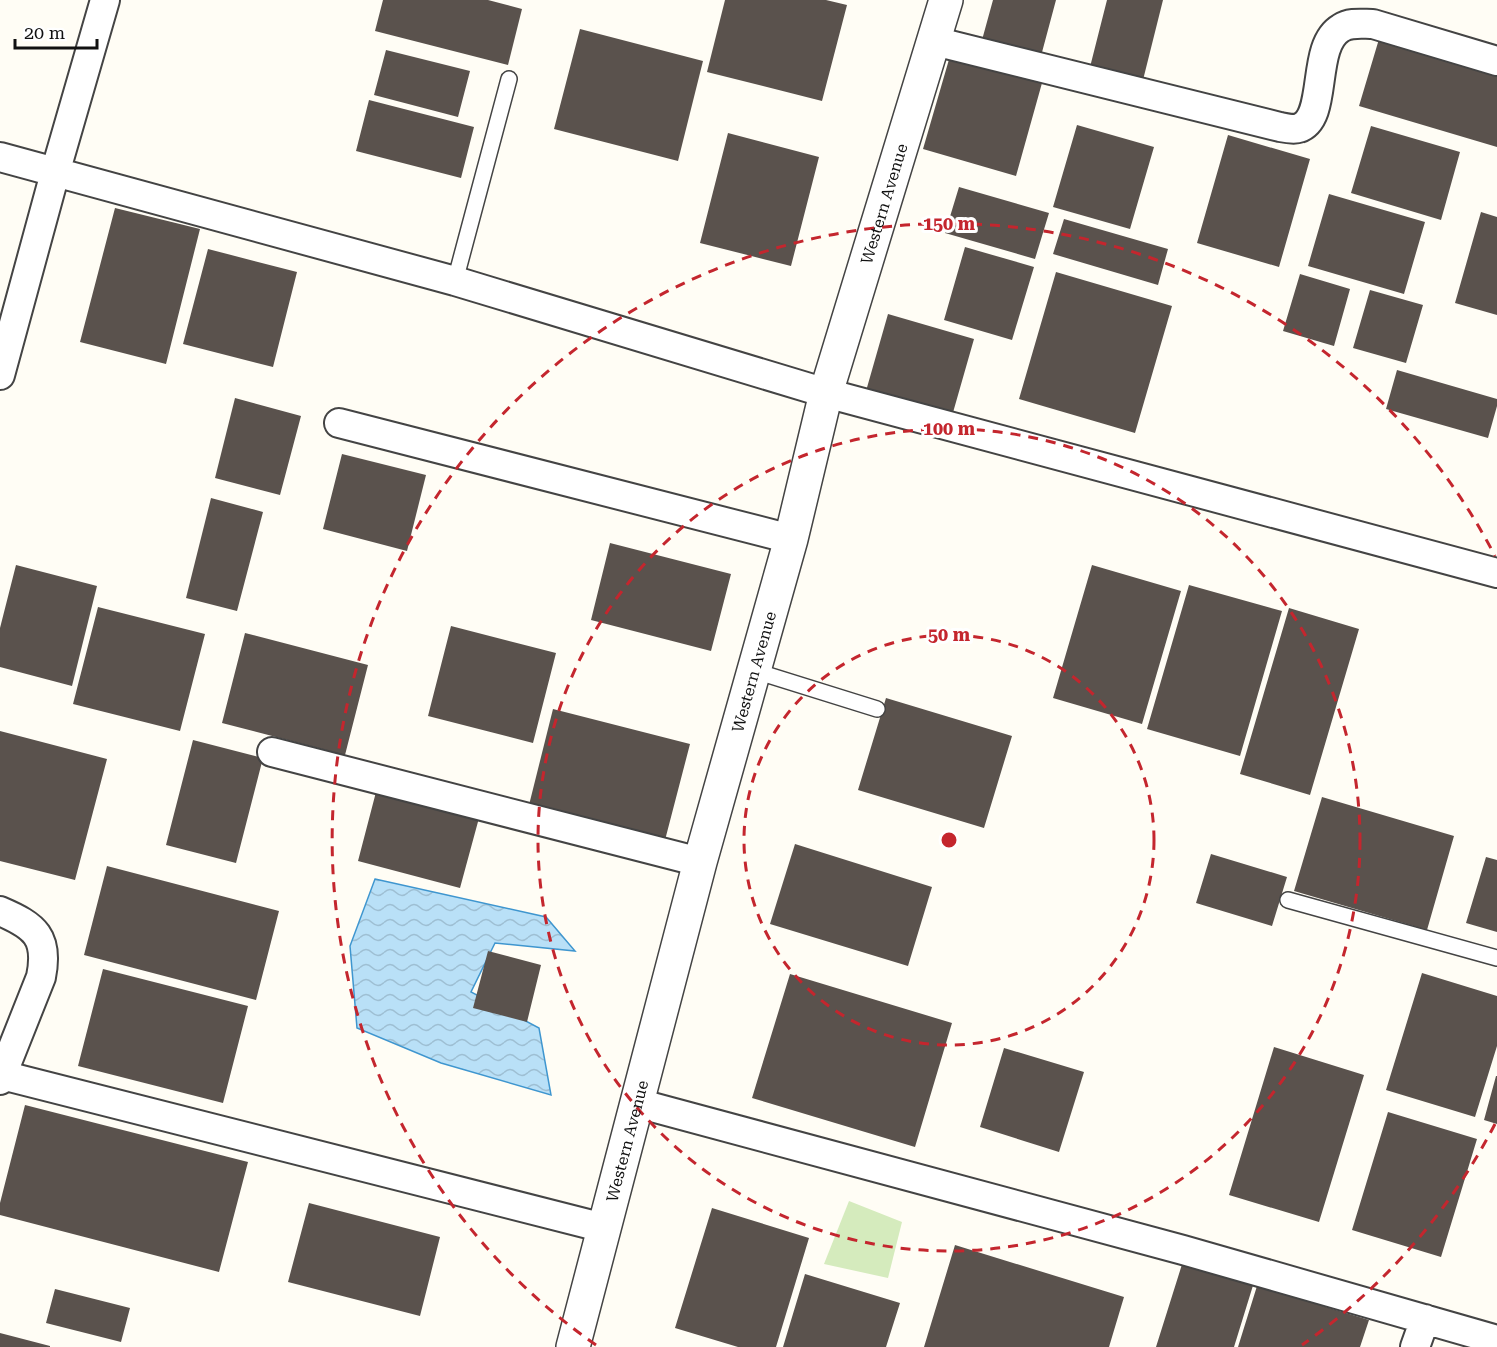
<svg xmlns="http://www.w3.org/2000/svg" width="1497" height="1347" font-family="'Roboto Serif',serif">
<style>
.park{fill:#d5ebbd}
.water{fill:url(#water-waves);stroke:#3f96cf;stroke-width:1.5}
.building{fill:#5a524d}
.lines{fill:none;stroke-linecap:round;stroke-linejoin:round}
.service-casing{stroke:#444;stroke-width:18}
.minor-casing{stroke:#444;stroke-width:32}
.tertiary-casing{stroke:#444;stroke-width:36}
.service{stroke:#fff;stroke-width:15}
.minor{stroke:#fff;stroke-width:28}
.tertiary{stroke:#fff;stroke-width:33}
.ring{fill:none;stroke:#c4262e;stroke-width:3;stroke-dasharray:10 8}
.labels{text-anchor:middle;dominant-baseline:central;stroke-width:6;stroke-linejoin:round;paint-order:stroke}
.street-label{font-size:16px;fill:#111;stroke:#fff}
.centre{fill:#c4262e;stroke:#fff;stroke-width:3}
.ring-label{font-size:18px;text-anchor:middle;font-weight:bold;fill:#c4262e;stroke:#fff;stroke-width:6;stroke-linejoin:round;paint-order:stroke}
</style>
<defs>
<pattern id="water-waves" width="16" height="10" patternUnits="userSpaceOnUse" patternTransform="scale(1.5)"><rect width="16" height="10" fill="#b9e0f7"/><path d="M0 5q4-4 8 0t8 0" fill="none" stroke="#9ebfd3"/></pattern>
</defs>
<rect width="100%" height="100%" fill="#fffdf5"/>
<path class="park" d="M849,1201L902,1222L888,1278L824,1264Z"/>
<path class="water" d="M375,879L546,917L575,951L495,943L471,992L539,1028L551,1095L441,1063L357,1028L350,946Z"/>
<path class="building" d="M383,0H488L522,9L508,65L375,31Z
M725,0H826L847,5L822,101L707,72Z
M993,0H1056L1041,56L982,40Z
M1107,0H1163L1142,84L1089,71Z
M580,29L703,61L678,161L554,129Z
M1379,39L1497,74V147L1359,106Z
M386,50L470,71L458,117L374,95Z
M950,56L1042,83L1016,176L923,149Z
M369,100L474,127L461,178L356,151Z
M1077,125L1154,147L1130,229L1053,207Z
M1371,126L1460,152L1441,220L1351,193Z
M728,133L819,157L791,266L700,243Z
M1228,135L1310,159L1279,267L1197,243Z
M959,187L1049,213L1035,259L945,233Z
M1329,194L1425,222L1404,294L1308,266Z
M115,208L200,229L166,364L80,342Z
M1481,212L1497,217V315L1455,303Z
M1064,219L1168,249L1158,285L1053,254Z
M965,247L1034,267L1012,340L944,320Z
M208,249L297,272L273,367L183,344Z
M1056,272L1172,306L1135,433L1019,399Z
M1300,274L1350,289L1334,346L1283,331Z
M1370,290L1423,305L1406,363L1353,348Z
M888,314L974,339L952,416L866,391Z
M1397,370L1497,399V406L1488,438L1386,409Z
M235,398L301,416L280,495L215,478Z
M342,454L426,475L407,551L323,529Z
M211,498L263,512L237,611L186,598Z
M610,543L731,574L711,651L591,620Z
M16,565L97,586L72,686L0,667V628Z
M1092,565L1181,591L1142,724L1053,698Z
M1189,585L1282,611L1240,756L1147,729Z
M98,607L205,634L180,731L73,704Z
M1289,608L1359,629L1310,795L1240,774Z
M451,626L556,653L533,743L428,716Z
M245,633L368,665L345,755L222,723Z
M886,698L1012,736L984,828L858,790Z
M553,709L690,744L664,844L528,809Z
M0,731L107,759L75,880L0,861Z
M193,740L263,758L236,863L166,845Z
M376,792L479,818L460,888L358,861Z
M1322,797L1454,836L1427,930L1294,891Z
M795,844L932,887L908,966L770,924Z
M1211,854L1287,877L1272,926L1196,903Z
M1486,857L1497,860V932L1466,923Z
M107,866L279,911L256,1000L84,955Z
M488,951L541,965L527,1022L473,1008Z
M103,969L248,1006L223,1103L78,1066Z
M1422,973L1497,996V1046L1475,1117L1386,1090Z
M790,974L952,1023L915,1147L752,1098Z
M1274,1047L1364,1075L1319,1222L1229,1195Z
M1004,1048L1084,1072L1059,1152L980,1127Z
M1496,1076H1497V1124L1484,1120Z
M25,1105L248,1162L219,1272L0,1215V1203Z
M1388,1112L1477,1139L1441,1257L1352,1230Z
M309,1203L440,1237L420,1316L288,1282Z
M712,1208L809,1238L776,1347H738L675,1328Z
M955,1245L1124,1297L1109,1347H924Z
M1184,1258L1255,1279L1234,1347H1156Z
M805,1274L900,1303L886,1347H783Z
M1257,1286L1369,1320L1360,1347H1238Z
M55,1289L130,1308L121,1342L46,1323Z
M0,1333L50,1346V1347H0Z"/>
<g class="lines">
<defs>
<path id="service" d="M455,281L509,79
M755,671L877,709
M1288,900L1497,958"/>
<path id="minor" d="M934,41L1280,127C1285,128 1294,130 1299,128C1329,118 1310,46 1341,28C1350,22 1362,24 1373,24L1497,61
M0,157L455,281L826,393L1497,573
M0,375L55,173L105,0
M339,423L791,539
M272,752L700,862
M0,911C35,926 49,937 41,977L0,1080
M2,1075L604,1228
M637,1103L1183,1250L1497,1340
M1415,1347L1425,1319"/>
<g id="tertiary">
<path id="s1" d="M573,1347L700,862L791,539L826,393L946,0"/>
</g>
</defs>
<use href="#service" class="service-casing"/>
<use href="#minor" class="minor-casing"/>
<use href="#tertiary" class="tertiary-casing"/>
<use href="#service" class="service"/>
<use href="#minor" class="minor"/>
<use href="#tertiary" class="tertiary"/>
</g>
<g class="ring">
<circle cx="949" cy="840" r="205"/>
<circle cx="949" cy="840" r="411"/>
<path d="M1495 1124A616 616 0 0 1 1302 1345M596 1345A616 616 0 1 1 1495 556"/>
</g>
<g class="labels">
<g class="street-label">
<text stroke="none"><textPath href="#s1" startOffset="1185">Western Avenue</textPath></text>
<text stroke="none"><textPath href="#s1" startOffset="699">Western Avenue</textPath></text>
<text stroke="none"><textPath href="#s1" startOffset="213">Western Avenue</textPath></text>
</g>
</g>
<circle cx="949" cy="840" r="9" class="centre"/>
<g class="ring-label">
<text x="949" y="230">150 m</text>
<text x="949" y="435">100 m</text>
<text x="949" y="641">50 m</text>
</g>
<path d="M15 39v9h82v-9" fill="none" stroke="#111111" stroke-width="3"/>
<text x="24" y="39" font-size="18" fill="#111111" stroke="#ffffff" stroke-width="4.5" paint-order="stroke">20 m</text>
</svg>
